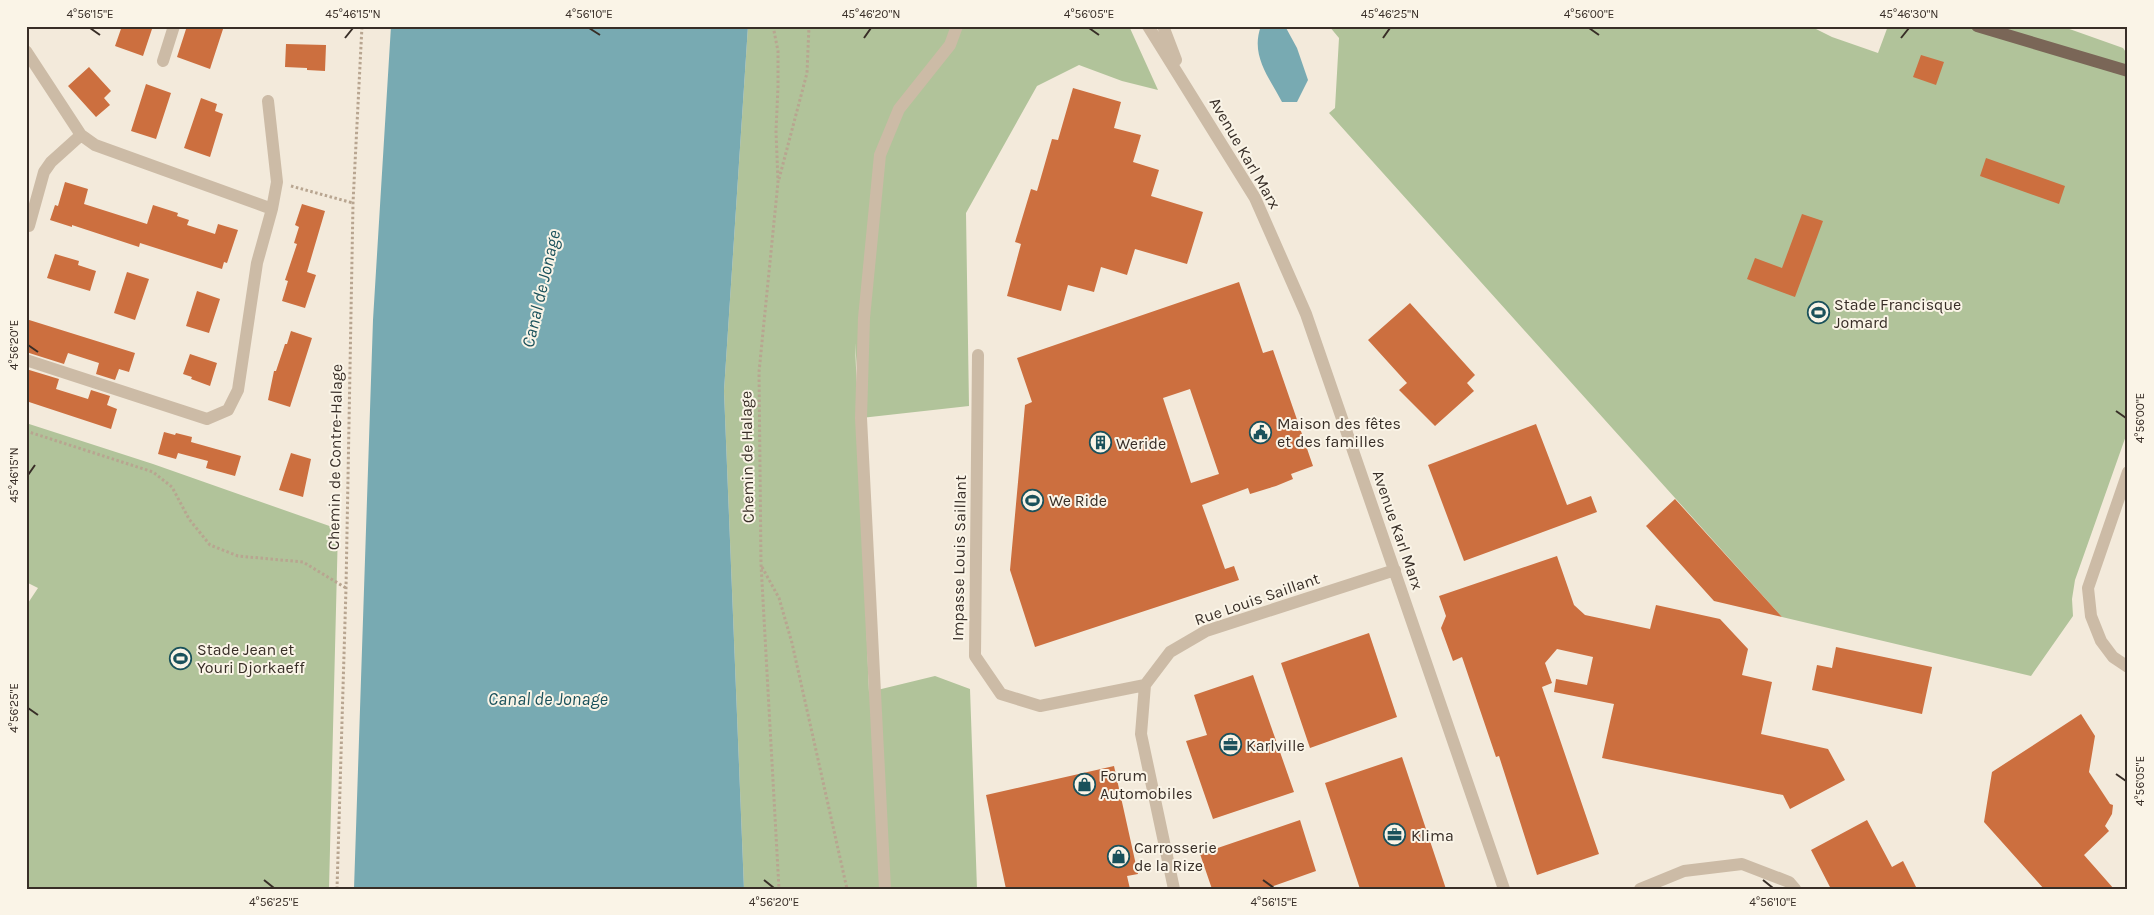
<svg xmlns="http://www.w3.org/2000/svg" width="2154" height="915" font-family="Karla,sans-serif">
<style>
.green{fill:#b1c39a}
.water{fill:#78aab2}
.building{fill:#cc6f3f;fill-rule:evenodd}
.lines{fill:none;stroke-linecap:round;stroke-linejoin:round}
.path{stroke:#b8a590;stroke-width:3;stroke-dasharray:2.5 2.5;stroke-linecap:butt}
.minor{stroke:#ccbba6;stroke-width:12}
.primary{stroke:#7a6657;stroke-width:12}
.ticks{fill:none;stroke:#382e27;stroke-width:2}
.labels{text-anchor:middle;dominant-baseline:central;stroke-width:4;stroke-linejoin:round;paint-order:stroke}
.street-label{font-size:16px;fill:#382e27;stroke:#faf4e7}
.poi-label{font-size:16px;fill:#382e27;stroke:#faf4e7;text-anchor:start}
.water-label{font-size:18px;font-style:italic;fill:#1a515b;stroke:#faf4e7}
.neatline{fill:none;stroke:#382e27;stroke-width:2}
.ticks-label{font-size:12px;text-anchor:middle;fill:#382e27}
</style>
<rect width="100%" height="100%" fill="#f3eadb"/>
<path class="green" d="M748,26H1129L1158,90L1122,81L1079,65L1037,86L966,213L969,406L861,418L855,343L869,692L935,676L970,689L977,889H744L724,391Z
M1329,26H1810L1832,37L1878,53L1888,26H2061L2123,48L2128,55V430L2075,580L2072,599L2073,616L2031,676L1782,617L1329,113L1335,108L1339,38Z
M26,423L153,464L338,529L329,889H26V606L38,588L26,582Z"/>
<path class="water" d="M391,26H748L724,391L744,889H354L373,320Z
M1261,26H1285L1297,48L1308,80L1297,102H1282C1269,77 1250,55 1261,26Z"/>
<path class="building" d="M122,26H153L143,56L115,46Z
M187,26H224L210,69L177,57Z
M286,44L326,45L325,71L307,70V68L285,67Z
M1921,55L1944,62L1936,85L1913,77Z
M89,67L111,91L104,98L110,105L96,117L68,86Z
M146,84L171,93L156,139L131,131Z
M1073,88L1121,102L1114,128L1141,135L1133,162L1159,170L1151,196L1203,212L1187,264L1135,249L1127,275L1101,267L1094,292L1068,285L1061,311L1007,296L1021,244L1015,242L1031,189L1037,191L1052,139L1058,140Z
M201,98L217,104L215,111L223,114L210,157L184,148Z
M1986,158L2065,186L2059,204L1980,176Z
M65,182L88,189L84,204L147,224L153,205L178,213L177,216L189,220L187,225L215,234L218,224L238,230L227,263L224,262L222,269L140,243L139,247L72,225V227L50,220L55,205L58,206Z
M302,204L325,211L307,272L316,275L305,308L282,301L288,281L285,280L297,244L294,243L299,227L295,225Z
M1802,214L1823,221L1795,297L1747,279L1755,258L1782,268Z
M55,254L79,261L78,265L96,271L90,291L47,278Z
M127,272L149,279L135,320L114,313Z
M1239,282L1263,353L1273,350L1313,466L1291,474L1293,479L1276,486L1250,494L1248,488L1202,505L1225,569L1234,566L1239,580L1035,647L1010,570L1025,405L1032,402L1017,358ZM1190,389L1219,474L1191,483L1163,398Z
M197,291L220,299L209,333L186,326Z
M1410,303L1475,375L1467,383L1474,391L1435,426L1399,390L1407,383L1368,340Z
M26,319L135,353L129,372L119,369L115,380L96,374L99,363L68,353L64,364L26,352Z
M291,331L312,338L290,407L268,400L274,371H276L285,344H287Z
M190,354L217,363L210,386L191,379L192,377L183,374Z
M26,369L59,379L56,389L88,399L91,390L110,396L107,405L117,409L111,429L26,401Z
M1536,424L1567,505L1591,496L1597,512L1464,561L1428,465Z
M164,432L175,435L176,433L192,437L191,442L241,456L235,476L206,468L208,461L178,453L176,459L158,454Z
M291,453L311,459L303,497L279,490Z
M1675,499L1782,617L1714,601L1646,526Z
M1557,556L1574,605L1585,615L1650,629L1656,605L1720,619L1748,649L1742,675L1772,682L1761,734L1828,749L1845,780L1790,809L1783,795L1602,758L1614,704L1554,692L1556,679L1587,685L1593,657L1557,649L1545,663L1552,683L1542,687L1599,854L1537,875L1499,756L1496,757L1462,657L1453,661L1441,628L1446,616L1439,596Z
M1369,633L1397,717L1310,748L1281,663Z
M1836,647L1932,667L1922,714L1812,690L1817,665L1832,668Z
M1253,675L1294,792L1213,819L1186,741L1207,735L1194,695Z
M2081,714L2095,736L2089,772L2110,804L2113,805L2112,814L2105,826L2109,831L2084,855L2114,889H2044L1984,822L1992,772Z
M1402,757L1446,889H1360L1325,783Z
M1114,766L1138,874L1127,876L1130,889H1006L986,795Z
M1300,820L1316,871L1265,889H1212L1200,854Z
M1867,820L1892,867L1903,861L1917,889H1831L1811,850Z"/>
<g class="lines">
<path class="path" d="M773,26L778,51V87L776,131L778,182L759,372L761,564L779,889
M779,179L807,73L809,26
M291,186L353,203
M26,431L153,472L172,487L189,519L210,545L238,556L303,562L346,588
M762,567L779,598L792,643L847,889
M337,889L346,588L353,203L362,26"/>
<path class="minor" d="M1148,26L1255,198L1306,314L1504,889
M1163,26L1176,60
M26,51L81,135L95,145L272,209
M163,61L174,26
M29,226L44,172L51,162L81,135
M978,355L975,656L1001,694L1040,706L1145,685
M26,360L207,419L228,410L238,390L257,263L272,209L277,182L268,101
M2128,472L2088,588L2091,616L2101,641L2113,657L2128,667
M885,889L861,418L864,318L880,155L899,109L950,45L957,26
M1174,889L1141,734L1145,685L1170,652L1206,631L1395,570
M1640,889L1684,871L1742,864L1789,882L1795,889"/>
<path class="primary" d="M1977,26L2128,71"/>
</g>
<path class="ticks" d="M90,28L100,35M589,28L600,35M1089,28L1099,35M1589,28L1599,35M345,38L353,28M864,38L871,28M1383,38L1390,28M1901,38L1909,28M28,345L38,352M2116,411L2126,418M28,475L35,465M28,708L38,715M2116,774L2126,781M264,880L274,888M764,880L774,888M1263,880L1274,888M1763,880L1773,888"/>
<defs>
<symbol id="stadium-ring" viewBox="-11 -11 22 22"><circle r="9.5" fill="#faf4e7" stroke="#1a515b" stroke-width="1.5"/><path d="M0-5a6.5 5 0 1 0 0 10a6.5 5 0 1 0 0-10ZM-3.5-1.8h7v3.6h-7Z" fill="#1a515b"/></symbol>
<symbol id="civic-ring" viewBox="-11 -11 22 22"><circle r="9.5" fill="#faf4e7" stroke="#1a515b" stroke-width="1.5"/><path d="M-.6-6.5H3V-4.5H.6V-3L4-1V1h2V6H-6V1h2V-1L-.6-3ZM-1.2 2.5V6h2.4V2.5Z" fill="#1a515b"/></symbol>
<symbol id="building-ring" viewBox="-11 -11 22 22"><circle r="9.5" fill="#faf4e7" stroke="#1a515b" stroke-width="1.5"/><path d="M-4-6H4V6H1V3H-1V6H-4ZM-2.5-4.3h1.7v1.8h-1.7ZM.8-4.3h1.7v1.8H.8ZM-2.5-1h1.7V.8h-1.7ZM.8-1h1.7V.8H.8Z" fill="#1a515b"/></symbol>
<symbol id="office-ring" viewBox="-11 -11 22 22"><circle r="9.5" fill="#faf4e7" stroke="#1a515b" stroke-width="1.5"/><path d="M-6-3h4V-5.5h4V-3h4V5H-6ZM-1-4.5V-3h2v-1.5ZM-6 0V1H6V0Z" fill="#1a515b"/></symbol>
<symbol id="shop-ring" viewBox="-11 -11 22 22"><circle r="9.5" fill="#faf4e7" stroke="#1a515b" stroke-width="1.5"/><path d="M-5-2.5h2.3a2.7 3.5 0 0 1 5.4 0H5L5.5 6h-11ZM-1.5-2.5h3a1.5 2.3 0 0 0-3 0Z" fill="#1a515b"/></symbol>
</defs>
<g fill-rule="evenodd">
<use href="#stadium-ring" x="1806" y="300" width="25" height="25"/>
<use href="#civic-ring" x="1248" y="420" width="25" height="25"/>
<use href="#building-ring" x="1088" y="430" width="25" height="25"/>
<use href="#stadium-ring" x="1020" y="488" width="25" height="25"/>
<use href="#stadium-ring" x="168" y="646" width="25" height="25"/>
<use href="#office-ring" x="1218" y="732" width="25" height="25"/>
<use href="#shop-ring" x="1072" y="772" width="25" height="25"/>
<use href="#office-ring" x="1382" y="822" width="25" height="25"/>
<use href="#shop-ring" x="1106" y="844" width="25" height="25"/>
</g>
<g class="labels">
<g class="street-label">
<text transform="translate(1245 153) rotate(60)">Avenue Karl Marx</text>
<text transform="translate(335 457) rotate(-89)">Chemin de Contre-Halage</text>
<text transform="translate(747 457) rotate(-91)">Chemin de Halage</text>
<text transform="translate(1398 530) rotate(71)">Avenue Karl Marx</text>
<text transform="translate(959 558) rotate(-89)">Impasse Louis Saillant</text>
<text transform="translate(1257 599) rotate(-19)">Rue Louis Saillant</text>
</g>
<g class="poi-label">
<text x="1834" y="304">Stade Francisque<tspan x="1834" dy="18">Jomard</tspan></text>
<text x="1277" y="423">Maison des fêtes<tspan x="1277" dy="18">et des familles</tspan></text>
<text x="1116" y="443">Weride</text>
<text x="1049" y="500">We Ride</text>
<text x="197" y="649">Stade Jean et<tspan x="197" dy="18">Youri Djorkaeff</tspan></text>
<text x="1246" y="745">Karlville</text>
<text x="1100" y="775">Forum<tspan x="1100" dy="18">Automobiles</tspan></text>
<text x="1411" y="835">Klima</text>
<text x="1134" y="847">Carrosserie<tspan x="1134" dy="18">de la Rize</tspan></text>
</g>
<g class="water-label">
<text transform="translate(541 289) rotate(-77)">Canal de Jonage</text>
<text x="548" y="699">Canal de Jonage</text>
</g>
</g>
<rect width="2154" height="915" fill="none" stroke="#faf4e7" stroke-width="55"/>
<rect x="28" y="28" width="2098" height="860" class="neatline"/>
<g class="ticks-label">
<text x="90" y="18">4°56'15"E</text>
<text x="353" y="18">45°46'15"N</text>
<text x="589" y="18">4°56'10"E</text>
<text x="871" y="18">45°46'20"N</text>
<text x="1089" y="18">4°56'05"E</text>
<text x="1390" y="18">45°46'25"N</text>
<text x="1589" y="18">4°56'00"E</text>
<text x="1909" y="18">45°46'30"N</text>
<text transform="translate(14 345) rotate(-90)" y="4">4°56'20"E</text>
<text transform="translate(2140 418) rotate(-90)" y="4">4°56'00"E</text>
<text transform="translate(14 475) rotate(-90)" y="4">45°46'15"N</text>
<text transform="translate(14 708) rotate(-90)" y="4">4°56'25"E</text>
<text transform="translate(2140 781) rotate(-90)" y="4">4°56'05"E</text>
<text x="274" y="906">4°56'25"E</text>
<text x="774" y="906">4°56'20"E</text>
<text x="1274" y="906">4°56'15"E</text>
<text x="1773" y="906">4°56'10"E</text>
</g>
</svg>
